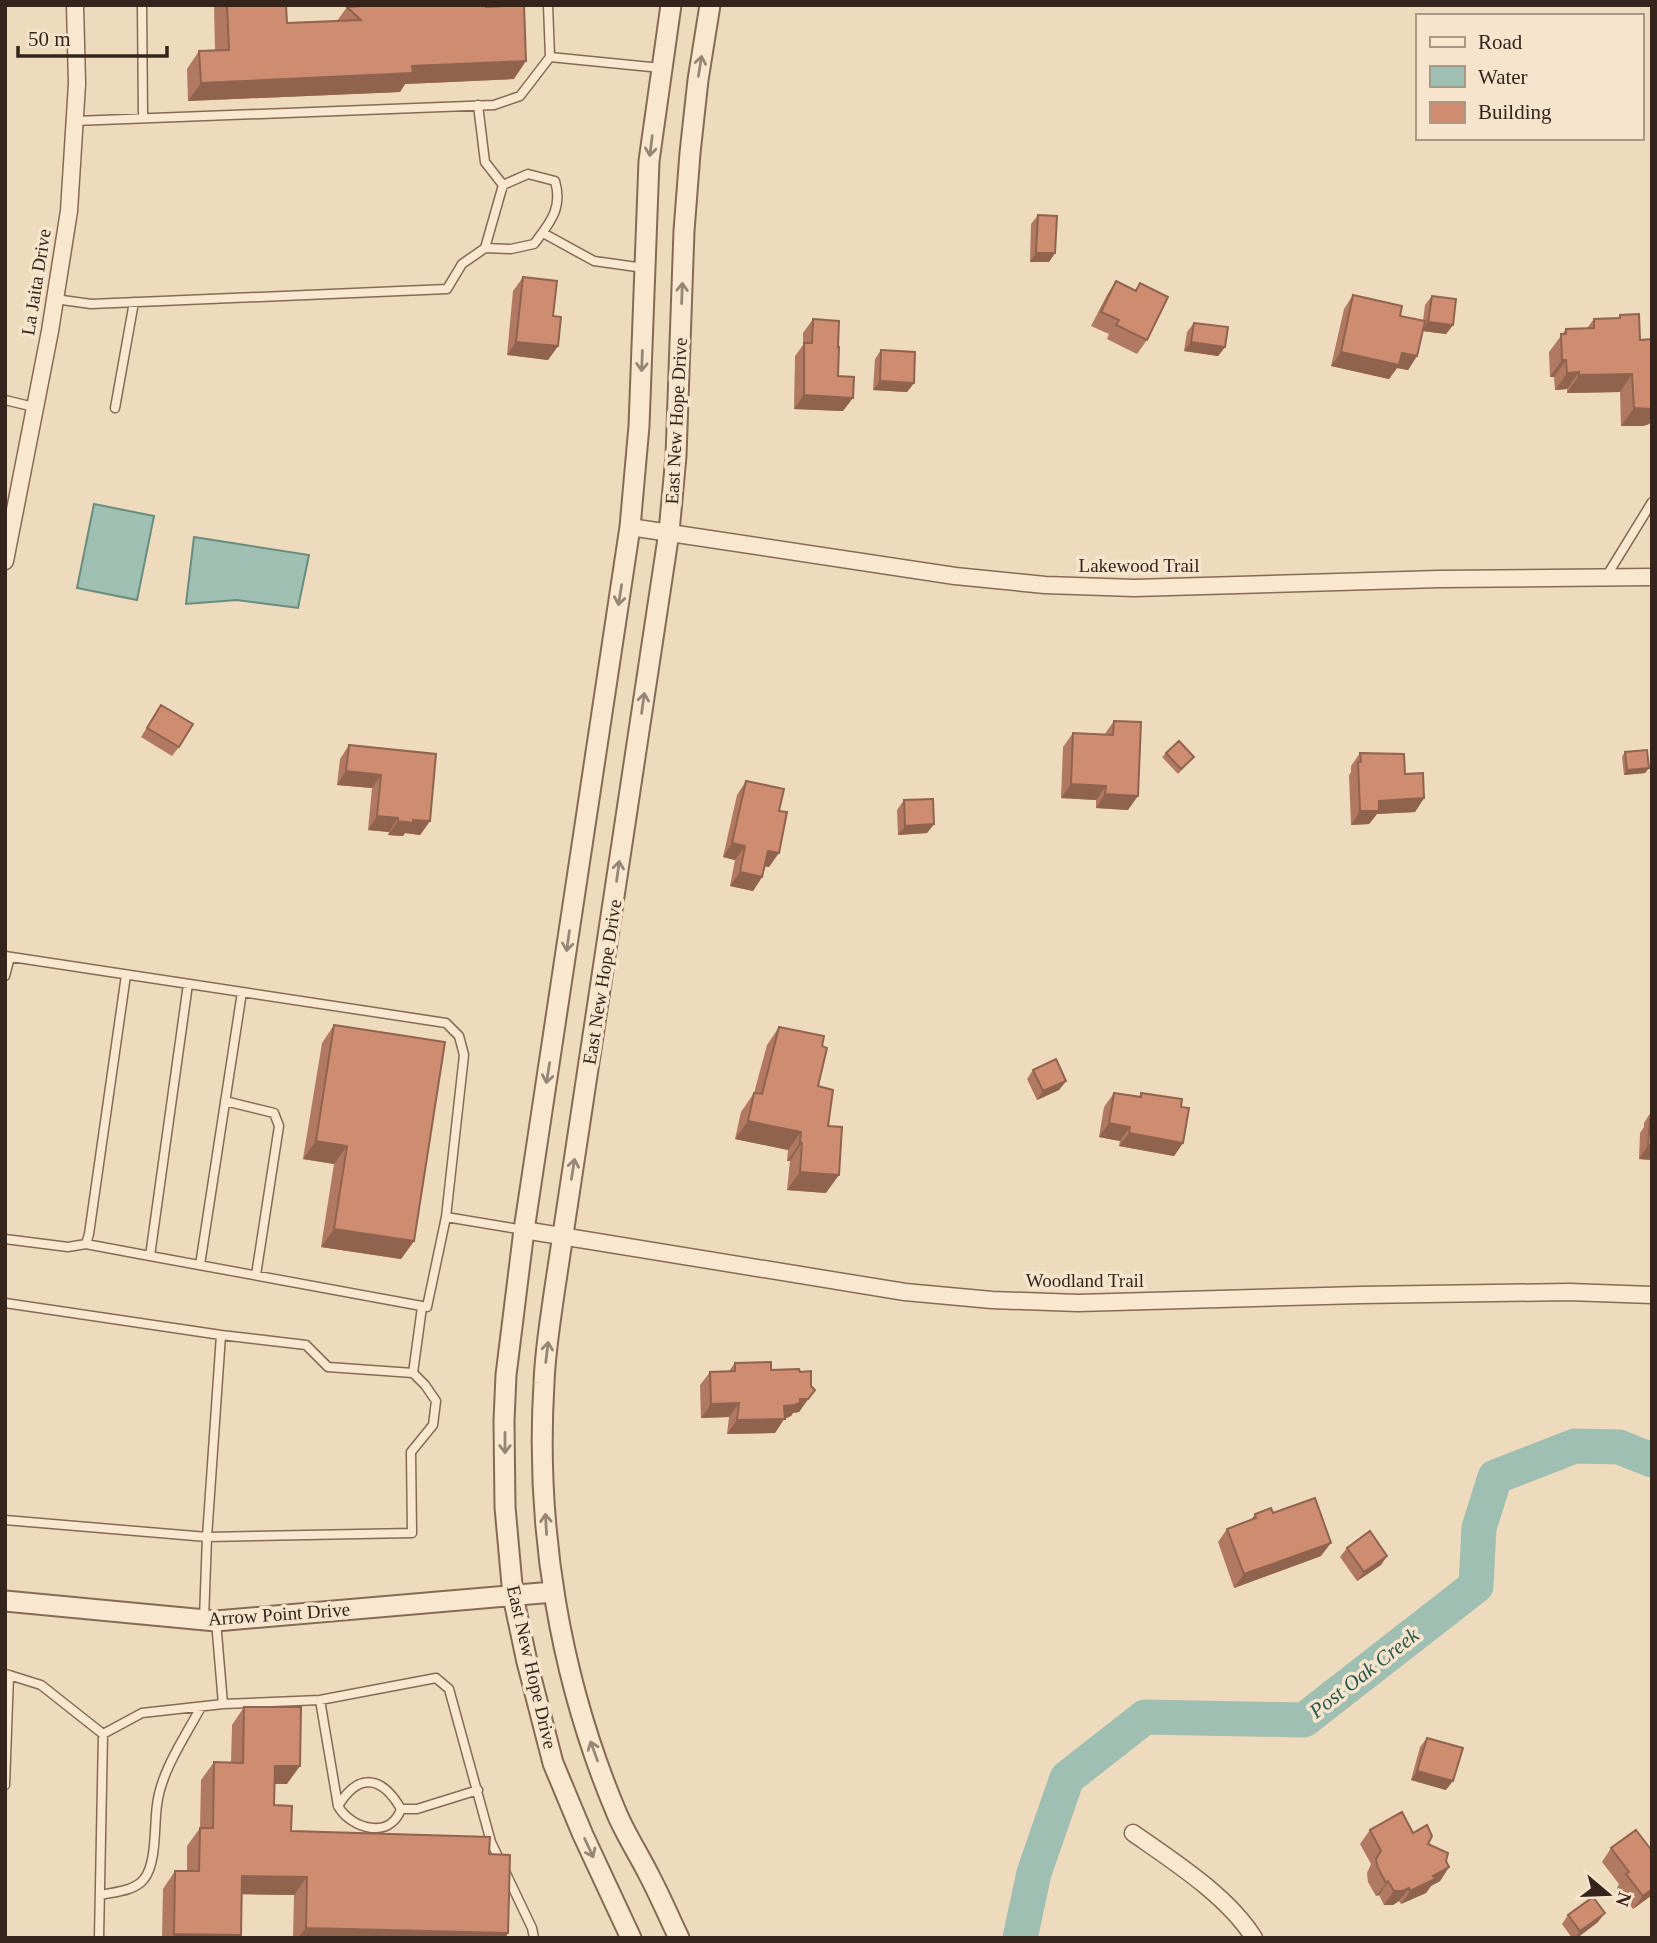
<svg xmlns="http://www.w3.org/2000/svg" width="1657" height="1943" font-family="Georgia,serif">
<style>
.water{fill:#a0bfb3;stroke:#688d7f;stroke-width:2}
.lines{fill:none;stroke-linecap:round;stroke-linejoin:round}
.river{stroke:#a0bfb3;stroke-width:35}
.service-casing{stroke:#866a56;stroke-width:11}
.minor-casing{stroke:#866a56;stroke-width:19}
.tertiary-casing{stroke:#866a56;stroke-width:23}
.service{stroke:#f9e8cf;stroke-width:8}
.minor{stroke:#f9e8cf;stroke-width:16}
.tertiary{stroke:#f9e8cf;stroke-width:19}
.wall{fill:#b17961}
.shaded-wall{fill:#90634f}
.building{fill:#ce8d71;stroke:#90634f;stroke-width:2}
.oneway{stroke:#978675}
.labels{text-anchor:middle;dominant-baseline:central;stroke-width:7;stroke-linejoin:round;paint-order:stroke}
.street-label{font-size:19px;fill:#35241b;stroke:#f6e5cc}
.water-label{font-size:21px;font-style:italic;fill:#29554d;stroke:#f6e5cc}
</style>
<rect width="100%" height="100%" fill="#eedabc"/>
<path class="water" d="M94,504L154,516L137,600L77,588Z
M194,537L309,555L298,608L237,600L186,604Z"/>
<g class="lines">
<path class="river" d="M1020,1938L1034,1873L1067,1778L1145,1717L1304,1720L1476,1586L1479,1528L1495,1477L1575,1446L1619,1447L1652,1460"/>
<defs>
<path id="service" d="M142,5L143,118
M548,5L550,57
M478,105L485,162L503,185L528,174L555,181C563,208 550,223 534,244L511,249L485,248L503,185
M75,121L494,105L520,96L550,57L661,68
M543,233L594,261L644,268
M55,299L91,304L447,289L462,264L485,248
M5,400L34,407
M115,408L134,302
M1606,577L1652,502
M5,956L446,1023L459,1036L464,1055L446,1217L524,1230
M5,976L10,957
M188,984L150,1256L427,1307L446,1217
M225,1101L274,1113L279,1126L256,1275
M5,1239L68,1247L86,1244L89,1234L126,975
M86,1244L150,1256
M200,1265L242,992
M5,1303L221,1335L207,1537L5,1520
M221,1335L306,1345L328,1367L413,1373L422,1307
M204,1619L207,1537L412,1533L411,1452L433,1425L436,1401L425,1385L413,1373
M216,1621L223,1704L320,1700L436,1678L449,1689L491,1842L532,1928L534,1938
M5,1674L9,1675L5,1785
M9,1675L41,1685L103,1734L142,1713L223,1704
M320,1700L338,1806C351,1829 390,1840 401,1809C382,1776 359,1772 338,1806
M401,1809H417L478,1790
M100,1895C114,1892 135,1891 144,1879C157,1863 154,1825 157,1805C161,1771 185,1737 201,1707
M99,1938L103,1734"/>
<path id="minor" d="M630,527L955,576L1045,585L1135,588L1439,579L1652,577
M5,561L50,331L69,211L77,84L75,5
M524,1230L905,1292L992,1300L1078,1303L1361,1295L1569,1292L1652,1295
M1133,1833C1173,1861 1228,1896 1254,1938"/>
<path id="tertiary" d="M5,1601L216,1621L553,1592
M631,1938L583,1835L553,1763L527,1662L513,1596L505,1507L504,1421L506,1375L524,1230L630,527L639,426L649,161L671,5
M679,1938C669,1917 660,1896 649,1875C639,1855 626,1835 617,1814C560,1679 535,1530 544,1383C545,1353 550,1323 554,1294L669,532L676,456L684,231L690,153L698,80L710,5"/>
</defs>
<use href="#service" class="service-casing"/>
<use href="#minor" class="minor-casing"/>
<use href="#tertiary" class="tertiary-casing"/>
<use href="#service" class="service"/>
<use href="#minor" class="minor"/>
<use href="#tertiary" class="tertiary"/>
</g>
<path class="wall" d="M214,5H286L287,23L337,21L347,7L361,6V5H486L514,79L405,84L400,92L188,101L187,69L199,51L215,50Z
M1038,215L1055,253L1049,262H1030L1031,224Z
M523,277L553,316L558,346L548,360L507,355L513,291Z
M1116,281L1135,290L1140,283L1147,340L1137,354L1107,339L1109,334L1091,326L1107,295Z
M1353,295L1400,316L1423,321L1425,305L1432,296L1453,325L1446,334L1423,331L1417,356L1408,370L1397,368L1389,379L1331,366L1344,309Z
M1620,315L1640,340L1652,339V420L1649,424L1643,426H1621L1620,392L1567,393V389L1555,390L1554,377H1550L1549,352L1566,329L1587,328L1594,319L1618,318Z
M813,319L838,347V376L843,411L794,409L795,356L803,345V333Z
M1194,323L1225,347L1218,356L1184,351L1187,332Z
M881,350L914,383L907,392L873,390L875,359Z
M161,705L179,747L172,756L141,737Z
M1114,721L1128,810L1096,808V800L1061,798L1063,747L1073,733L1104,735Z
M349,745L430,821L420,835L405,833L403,836L388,835L389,832L368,830L372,788L337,785L340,759Z
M1625,752L1649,768L1645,773L1624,775L1622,757Z
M1166,753L1194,757L1178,774L1162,757Z
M1360,753L1405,774L1424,798L1415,812L1377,814L1369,824L1351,825L1349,775L1351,772V766Z
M746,781L769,867L765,866L762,877L753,891L730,886L735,860L723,857L737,795Z
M904,800L934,824L927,833L898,835L897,810Z
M334,1025L414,1241L401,1259L321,1247L334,1164L303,1159L322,1043Z
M779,1027L822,1046L818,1086L828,1126L826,1193L787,1190L790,1161H787L788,1150L735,1139L741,1112L754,1093L767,1045Z
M1033,1070L1066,1081L1059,1090L1037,1100L1027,1079Z
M1114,1093L1139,1097L1141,1093L1181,1107L1183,1143L1174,1156L1119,1146L1120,1141L1099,1137L1104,1107Z
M1652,1110V1160L1639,1159L1640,1133L1644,1127V1123Z
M735,1363L771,1370L800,1372L815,1390L799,1412L793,1413L791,1416L784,1419L775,1433L727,1434L729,1417L701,1418L700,1385L710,1372L729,1371Z
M1273,1513L1321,1556L1234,1588L1218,1542L1227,1529L1251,1520L1255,1514Z
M1347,1548L1381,1565L1357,1581L1340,1557Z
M244,1707L287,1784H275L274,1805L291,1831L489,1854L508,1933L505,1938H293L294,1895L242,1894L241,1935L239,1938H162L163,1889L175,1871H187V1846L200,1828L201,1780L214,1762H231L232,1725Z
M1427,1738L1446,1790L1411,1780L1420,1747Z
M1370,1830L1413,1833L1428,1844L1446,1861L1449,1867L1440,1881L1431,1886L1426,1893L1401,1904L1399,1901L1393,1905H1384L1379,1895L1376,1896L1368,1882L1367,1873L1371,1864L1360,1844Z
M1611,1848L1652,1895L1633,1909L1617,1888L1619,1884L1602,1862Z
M1568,1915L1598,1922L1577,1938H1572L1562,1924Z"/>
<path class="shaded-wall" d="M526,61L514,79L405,84L400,92L188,101L201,83L412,66Z
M1036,253H1055L1049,262H1030Z
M1428,322L1453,325L1446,334L1422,331Z
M516,342L558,346L548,360L507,355Z
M1191,342L1225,347L1218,356L1184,351Z
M1341,352L1402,353L1417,356L1408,370L1397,368L1389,379L1331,366Z
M1562,360H1566L1554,377H1550Z
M1579,372L1567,389L1555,390L1567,373Z
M1632,374L1620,392L1567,393L1579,375Z
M880,381L914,383L907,392L873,390Z
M804,395L853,398L843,411L794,409Z
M1634,408L1652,409V420L1649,424L1643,426H1621Z
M1649,768L1645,773L1624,775L1627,770Z
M346,771L381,775L372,788L337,785Z
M1071,784L1106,786L1096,800L1061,798Z
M1105,794L1138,796L1128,810L1096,808Z
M1424,798L1415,812L1377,814L1369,824L1351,825L1360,811L1379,801Z
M377,816L398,818L389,832L368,830Z
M413,820L430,821L420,835L405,833L403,836L388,835L398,821Z
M934,824L927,833L898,835L905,826Z
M732,843L745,846L735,860L723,857Z
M768,851L779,853L769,867L758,865Z
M740,872L762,877L753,891L730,886Z
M1066,1081L1059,1090L1037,1100L1043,1091Z
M748,1121L801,1132L788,1150L735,1139Z
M1109,1123L1130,1127L1120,1141L1099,1137Z
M1129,1133L1183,1143L1174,1156L1119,1146Z
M316,1141L347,1146L334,1164L303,1159Z
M800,1143H802L790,1161H787Z
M1648,1145L1652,1146V1160L1639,1159Z
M800,1172L839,1175L826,1193L787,1190Z
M334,1229L414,1241L401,1259L321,1247Z
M800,1399H808L799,1412L793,1413L791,1416L784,1419L775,1433L727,1434L737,1420L784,1406Z
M739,1403L729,1417L701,1418L711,1404Z
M1331,1543L1321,1556L1234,1588L1244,1574Z
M1387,1556L1381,1565L1357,1581L1364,1572Z
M275,1766H300L287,1784H262Z
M1417,1771L1453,1781L1446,1790L1411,1780Z
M1449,1867L1440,1881L1431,1886L1426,1893L1401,1904L1410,1891Z
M242,1876L307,1877L294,1895L230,1894Z
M1388,1881L1379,1895L1376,1896L1386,1883Z
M1409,1888L1399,1901L1393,1905H1384L1394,1891Z
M1652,1889V1895L1633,1909L1643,1896Z
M1605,1913L1598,1922L1577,1938H1576L1580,1931Z
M306,1928L508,1933L505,1938H298Z
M174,1934L241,1935L239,1938H172Z"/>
<path class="building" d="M227,5H286L287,23L361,20L347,7L375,5H486V7L524,5L526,61L412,66L413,73L201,83L199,51L229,50Z
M1038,215L1057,216L1055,253H1036Z
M523,277L557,281L553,316L561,317L558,346L516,342Z
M1116,281L1136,291L1140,283L1168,297L1147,340L1116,325L1119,320L1101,312Z
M1353,295L1402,306L1400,316L1425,321L1417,356L1402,353L1399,365L1341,352Z
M1432,296L1456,299L1453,325L1428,322Z
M1639,314L1640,340L1652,339V409L1634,408L1632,374L1579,375V372L1567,373L1566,360H1562L1561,334H1566V329L1594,328V319L1620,318V315Z
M813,319L839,321L838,347H839L838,376L854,377L853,398L804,395V343H812Z
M1194,323L1228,327L1225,347L1191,342Z
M881,350L915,352L914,383L880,381Z
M161,705L193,724L179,747L147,728Z
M1114,721L1141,722L1138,796L1105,794L1106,786L1071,784L1073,733L1113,735Z
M1179,741L1194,757L1181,769L1166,753Z
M349,745L436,754L430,821L413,820V823L398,821V818L377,816L381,775L346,771Z
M1647,750L1649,768L1627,770L1625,752Z
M1360,753L1404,754L1405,774L1423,773L1424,798L1379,801V811H1360L1358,762H1361Z
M746,781L784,789L779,811L787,812L779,853L768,851L762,877L740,872L745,846L732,843Z
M933,799L934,824L905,826L904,800Z
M334,1025L445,1042L414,1241L334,1229L347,1146L316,1141Z
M779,1027L824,1036L822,1046L827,1048L818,1086L833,1090L828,1126L842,1127L839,1175L800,1172L802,1143H800L801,1132L748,1121L754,1093L762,1094Z
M1056,1059L1066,1081L1043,1091L1033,1070Z
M1114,1093L1141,1097V1093L1182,1099L1181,1107L1189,1108L1183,1143L1129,1133L1130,1127L1109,1123Z
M1650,1119H1652V1146L1648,1145Z
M771,1362V1370L799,1369L800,1372L811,1371V1386L815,1390L808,1399H800V1403L794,1405L784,1406L785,1419L737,1420L739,1403L711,1404L710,1372L735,1371V1363Z
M1315,1498L1331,1543L1244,1574L1227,1529L1256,1518L1255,1514L1271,1508L1273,1513Z
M1370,1531L1387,1556L1364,1572L1347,1548Z
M244,1707H301L300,1766H275L274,1805L292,1806L291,1831L490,1837L489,1854L510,1855L508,1933L306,1928L307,1877L242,1876L241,1935L174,1934L175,1871H199L200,1828H213L214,1762L243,1763Z
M1427,1738L1463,1748L1453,1781L1417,1771Z
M1402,1812L1413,1833L1427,1825L1432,1836L1428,1844L1448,1853L1446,1861L1449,1867L1433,1876L1435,1879L1410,1891L1409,1888L1402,1891H1394L1388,1881L1386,1883L1378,1868L1376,1859L1381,1851L1370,1830Z
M1636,1830L1652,1851V1889L1643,1896L1626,1874L1629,1872L1611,1848Z
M1593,1897L1605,1913L1580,1931L1568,1915Z"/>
<defs><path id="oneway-shaft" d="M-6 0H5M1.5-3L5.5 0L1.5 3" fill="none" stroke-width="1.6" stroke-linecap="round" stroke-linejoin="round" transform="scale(1.75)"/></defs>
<g class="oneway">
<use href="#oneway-shaft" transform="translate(700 66) rotate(-81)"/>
<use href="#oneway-shaft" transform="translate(651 146) rotate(97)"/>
<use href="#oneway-shaft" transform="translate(682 293) rotate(-88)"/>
<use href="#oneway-shaft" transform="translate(642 361) rotate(92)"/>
<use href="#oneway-shaft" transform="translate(620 595) rotate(99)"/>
<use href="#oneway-shaft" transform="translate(643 703) rotate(-82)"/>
<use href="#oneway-shaft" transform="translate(618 871) rotate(-82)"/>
<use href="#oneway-shaft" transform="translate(568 941) rotate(98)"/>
<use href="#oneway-shaft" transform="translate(548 1073) rotate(99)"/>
<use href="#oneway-shaft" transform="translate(573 1169) rotate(-81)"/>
<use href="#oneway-shaft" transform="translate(547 1352) rotate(-83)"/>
<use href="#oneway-shaft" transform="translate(505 1443) rotate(90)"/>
<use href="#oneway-shaft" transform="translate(546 1524) rotate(-93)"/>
<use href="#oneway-shaft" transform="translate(594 1751) rotate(-110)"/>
<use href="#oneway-shaft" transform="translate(589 1848) rotate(65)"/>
</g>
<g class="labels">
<g class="street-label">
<text transform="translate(36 282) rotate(-81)">La Jaita Drive</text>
<text transform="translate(676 421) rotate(-87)">East New Hope Drive</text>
<text x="1139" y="565">Lakewood Trail</text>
<text transform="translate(602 982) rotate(-81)">East New Hope Drive</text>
<text x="1085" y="1280">Woodland Trail</text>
<text transform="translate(279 1614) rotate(-4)">Arrow Point Drive</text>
<text transform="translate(532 1667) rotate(77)">East New Hope Drive</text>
</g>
<g class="water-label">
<text transform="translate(1364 1673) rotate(-38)">Post Oak Creek</text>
</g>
</g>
<rect width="1657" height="1943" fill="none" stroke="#35241b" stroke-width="14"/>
<rect x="1416" y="14" width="228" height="126" fill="#f6e5cc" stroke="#a99885" stroke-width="2"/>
<rect x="1430" y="37" width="35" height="10" fill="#f9e8cf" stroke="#a99885" stroke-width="2"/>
<text x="1478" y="49" font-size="21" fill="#35241b">Road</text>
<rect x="1430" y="66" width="35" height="21" fill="#a0bfb3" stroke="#a99885" stroke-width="2"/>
<text x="1478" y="84" font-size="21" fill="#35241b">Water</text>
<rect x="1430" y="102" width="35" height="21" fill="#ce8d71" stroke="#a99885" stroke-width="2"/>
<text x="1478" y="119" font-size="21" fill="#35241b">Building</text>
<g transform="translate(1608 1894) rotate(109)" stroke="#f6e5cc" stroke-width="5" paint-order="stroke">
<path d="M0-5L12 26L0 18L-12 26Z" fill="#35241b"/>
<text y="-10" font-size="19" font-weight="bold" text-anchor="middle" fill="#35241b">N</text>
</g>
<path d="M18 46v10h149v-10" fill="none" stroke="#35241b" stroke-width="3.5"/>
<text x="28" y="46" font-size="21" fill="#35241b" stroke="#f6e5cc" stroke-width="5" paint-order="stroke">50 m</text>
</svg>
